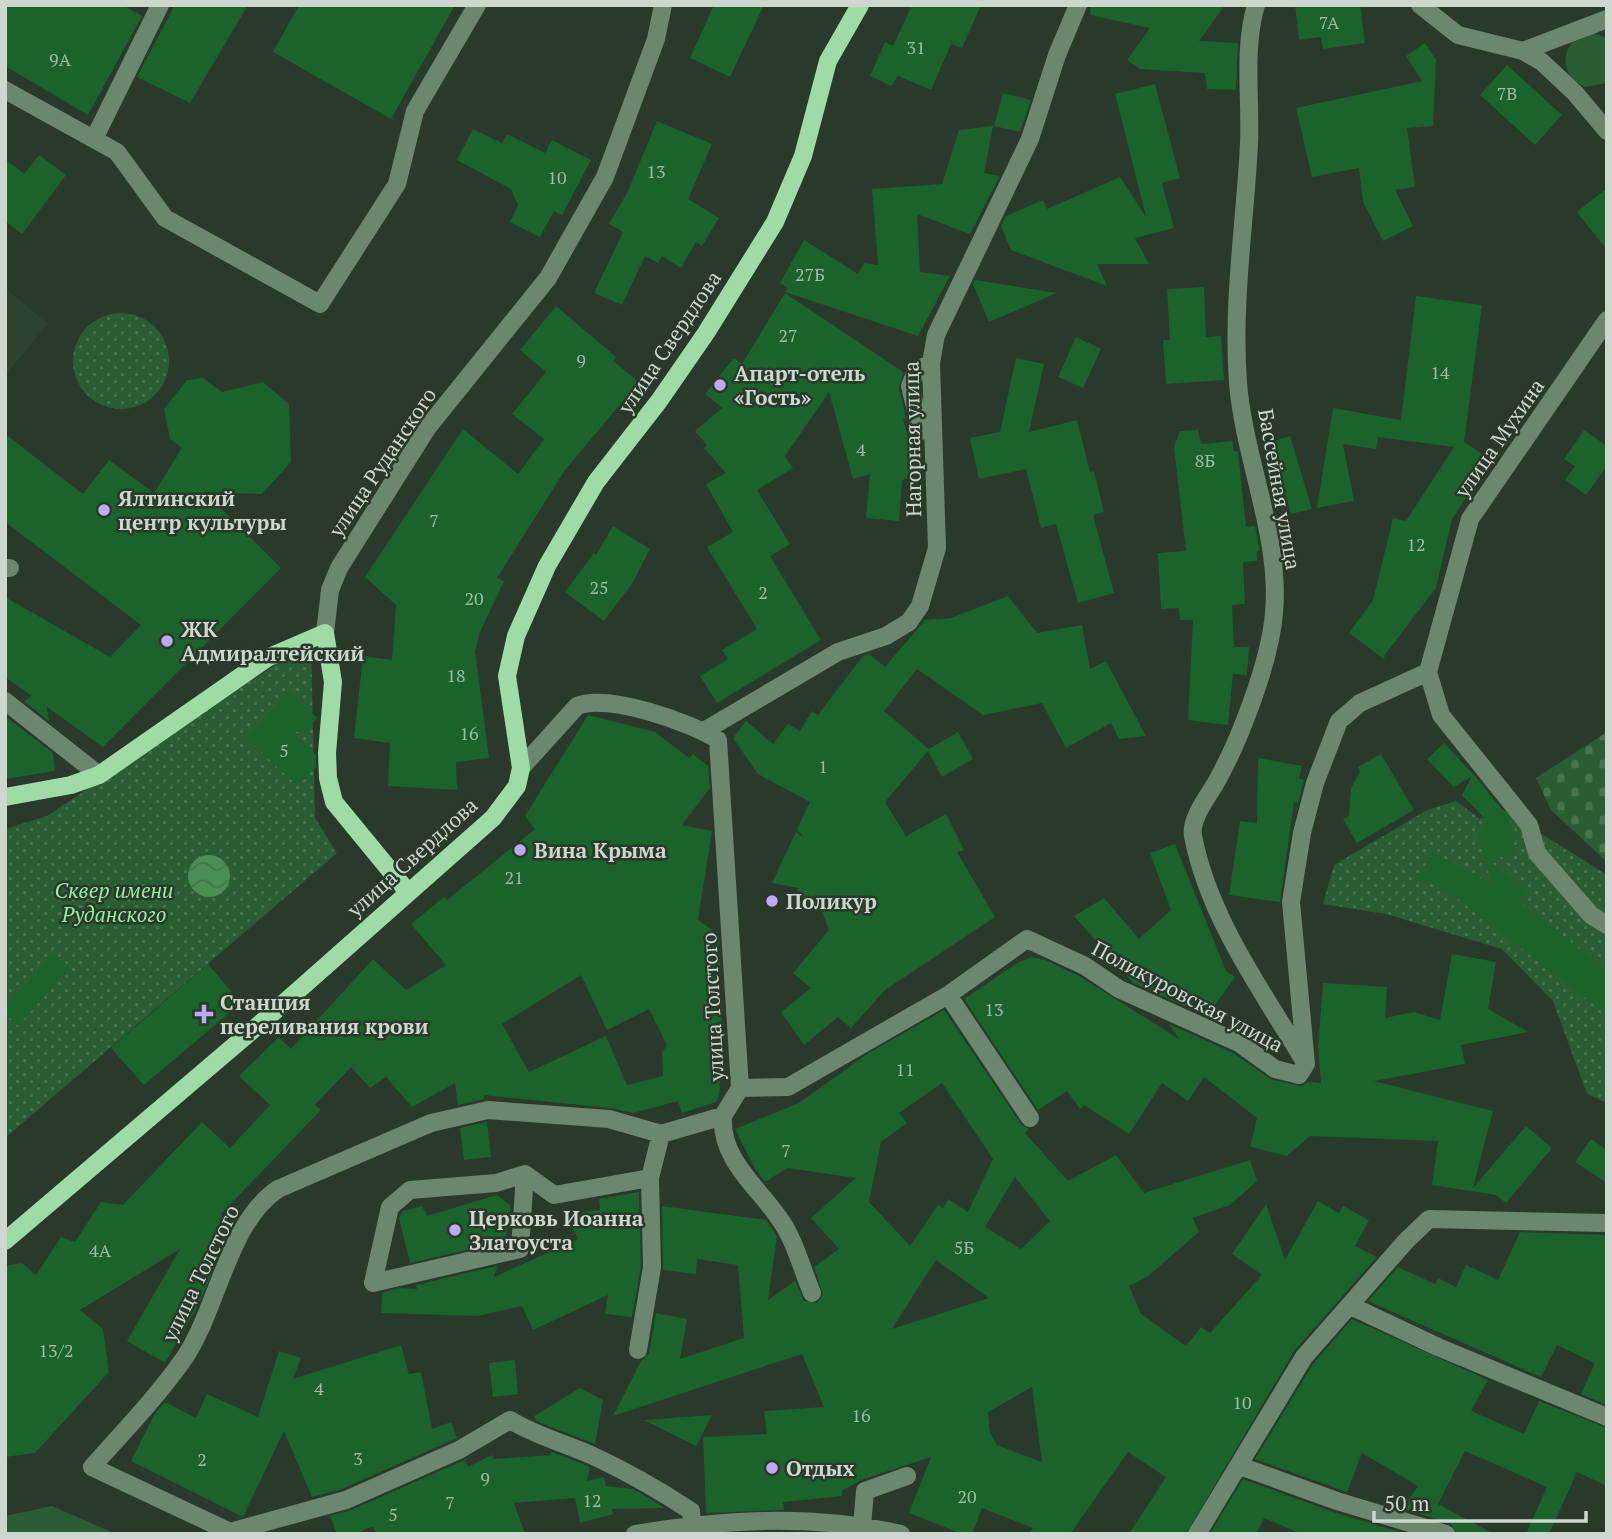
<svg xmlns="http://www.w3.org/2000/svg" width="1612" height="1539" font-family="'PT Serif',serif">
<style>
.built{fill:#2d432f}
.grass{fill:#295d32}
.cemetery{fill:url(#cemetery-stones)}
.park{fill:url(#park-dots)}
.water{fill:url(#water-waves)}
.building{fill:#1a632b;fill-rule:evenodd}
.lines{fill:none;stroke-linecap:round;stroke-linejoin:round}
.minor{stroke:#6b876d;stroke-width:18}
.major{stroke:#9edba5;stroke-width:18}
.poi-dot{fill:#bfa9f4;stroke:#29392a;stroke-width:2.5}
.labels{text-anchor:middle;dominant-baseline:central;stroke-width:5;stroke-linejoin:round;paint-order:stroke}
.number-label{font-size:18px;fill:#a0baa5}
.street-label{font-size:21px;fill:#cdd7ce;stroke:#29392a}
.poi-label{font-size:21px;font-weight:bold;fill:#cdd7ce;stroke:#29392a;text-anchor:start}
.park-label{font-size:21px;font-style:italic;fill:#92f09e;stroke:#29392a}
</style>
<defs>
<pattern id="cemetery-stones" width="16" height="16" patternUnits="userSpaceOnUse" patternTransform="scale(1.75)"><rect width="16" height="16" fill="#295d32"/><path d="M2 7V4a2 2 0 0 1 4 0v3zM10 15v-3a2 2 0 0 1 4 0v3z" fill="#47744e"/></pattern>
<pattern id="park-dots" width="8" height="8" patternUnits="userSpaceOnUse" patternTransform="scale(1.75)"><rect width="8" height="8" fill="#295d32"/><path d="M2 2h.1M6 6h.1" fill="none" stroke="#47744e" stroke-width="1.8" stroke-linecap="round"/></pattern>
<pattern id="water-waves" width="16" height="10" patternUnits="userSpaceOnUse" patternTransform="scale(1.75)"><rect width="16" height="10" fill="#498f54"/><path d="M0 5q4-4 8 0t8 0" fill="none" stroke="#45734c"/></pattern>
</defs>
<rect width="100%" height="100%" fill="#29392a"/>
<path class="built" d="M5,288L48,324L5,375Z"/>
<path class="grass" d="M1594,33L1607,38V83L1585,87C1555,74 1561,35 1594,33Z
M52,1506L116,1534H5V1516Z"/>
<path class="cemetery" d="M1607,732V862L1551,810L1536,778Z"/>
<path class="park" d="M73 361a48 48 0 1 1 96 0a48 48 0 1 1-96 0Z
M311,641L315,818L337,853L5,1138V829L47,816Z
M1456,801L1480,819L1502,809L1607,875V1103L1587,1094L1553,1001L1502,949L1386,914L1323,904L1334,865L1427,810Z"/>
<path class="water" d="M188 876a21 21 0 1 1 42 0a21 21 0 1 1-42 0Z"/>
<path class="building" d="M5,5H123L142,16L88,115L5,66Z
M175,5H248L190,103L137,77Z
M299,5H455L391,119L273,52Z
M714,5H764L730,77L690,58Z
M912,5H981L962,48L951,44L931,90L898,76L891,86L870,76L885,42L893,46Z
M1091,5H1225L1199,41L1238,43L1236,90L1207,89L1205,73L1140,69L1127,60L1150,28L1090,15Z
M1295,5H1360L1365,43L1323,49L1321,37L1299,40Z
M1425,43L1436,60L1433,126L1407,128L1415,187L1395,190L1413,226L1383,241L1363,202L1359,168L1312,177L1296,108L1422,81L1406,56Z
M1507,65L1562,115L1535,145L1480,95Z
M1155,84L1180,178L1162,183L1174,228L1135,238L1149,264H1097L1107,286L1011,250L1001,226L1006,216L1043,200L1047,209L1120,177L1146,217L1115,94Z
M1003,93L1031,100L1020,132L994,126Z
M657,121L712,144L688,199L719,218L702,246L696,242L681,268L662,256L658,263L645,256L622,305L594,293L623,232L609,224L628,191Z
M993,126L984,173L1000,176L970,234L917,214L920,272L950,276L918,336L785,292L788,288L780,283L804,240L858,274L864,263L878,265L872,189L942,184L959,130Z
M473,129L502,143L507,134L545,153L552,140L591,160L562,215L554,211L540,237L510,222L518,205L511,189L457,160Z
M39,155L66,175L22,234L5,221V159L24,174Z
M1607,188V250L1577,212Z
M975,280L1057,293L989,322L973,284Z
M1204,287L1206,337L1221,336L1224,380L1166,384L1163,340H1170L1167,289Z
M785,293L903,372L899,388L906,418L903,419L919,475L902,480L899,521L866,518L870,474L853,479L829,392L785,456L793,468L757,490L790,544L770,556L821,640L717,703L700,676L728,659L722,650L757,629L707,547L733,532L706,484L726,473L704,448L707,445L695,431L722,408L705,394L734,358L742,364Z
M1416,296L1482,305L1464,442L1491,460L1452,519L1436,588L1384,656L1385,660L1349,633L1373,600L1393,518L1406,521L1454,447L1378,437L1376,449L1343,444L1354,501L1317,508L1333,408L1401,420Z
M556,306L616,357L613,361L639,382L565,470L497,578L504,581L480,632L475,651L489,758L456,762L457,790L388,786L390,743L354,738L363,656L392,660L396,605L365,577L463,429L518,474L544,439L512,414L546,372L520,350Z
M1076,337L1101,349L1083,388L1058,377Z
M1016,358L1044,364L1029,432L1077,420L1090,472L1094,471L1104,512L1093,515L1114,593L1078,603L1056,524L1041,528L1026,469L979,479L970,438L1000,432Z
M203,378L222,392L263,382L289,404L291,462L262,494L204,492L281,568L103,747L47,707L49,721L24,701L32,696L5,677V597L110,657L141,625L5,522V434L83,494L109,460L154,493L182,448L170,439L164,409L187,380Z
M1198,430L1201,444L1232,441L1234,452L1238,451L1246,527L1255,526L1260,551H1257V561L1243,562L1245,604L1232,605L1234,647H1249L1247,675L1233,674L1228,725L1188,720L1193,620H1180L1179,608L1161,609L1158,553L1186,551L1174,447L1180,431Z
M1584,430L1607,446V466L1586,495L1565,480L1575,466L1564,459Z
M1290,436L1312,509L1291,514L1270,442Z
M613,526L650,549L633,582L604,621L565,592L594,553L596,555Z
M1008,596L1037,633L1082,625L1090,669L1106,661L1146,736L1119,739L1111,723L1066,748L1042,703L983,715L917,669L884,711L929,749L958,732L973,759L942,777L928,751L885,802L906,836L946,814L964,850L957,852L995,917L885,990L851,1028L838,1017L804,1045L781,1012L811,988L793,973L829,930L818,902L796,900L798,888L772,883L796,832L804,838L797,829L810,802L758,774L733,738L746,721L773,744L788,724L800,731L812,711L818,715L863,656L869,654L885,667L925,620L951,618Z
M289,692L317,718L304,733L290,731L316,755V767L298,786L246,738Z
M588,715L655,732L689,758L693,754L708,766L710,788L682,825L712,831L698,920L719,935L723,1048L719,1096L716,1102L682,1113L678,1101L633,1113L610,1108L484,1095V1099L458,1105L455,1083L412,1107L386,1077L370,1088L351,1067L315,1105L321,1110L221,1214L232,1226L198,1306L165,1363L127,1341L180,1249L80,1310L103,1329L109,1372L35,1453L5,1457V1266L22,1263L36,1275L61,1237L75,1242L101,1202L123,1205L202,1122L230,1148L270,1105L239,1076L279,1037L291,1049L373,959L406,990L446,965L411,924L444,897L447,900L535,829L525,816ZM581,975L607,1030L649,1009L667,1045L662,1053L663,1076L627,1085L606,1036L529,1072L502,1024Z
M5,716L53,753L55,771L5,779Z
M1444,743L1475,776L1509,818L1516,854L1488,860L1527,890L1518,902L1607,970V1015L1450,893L1420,878L1433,853L1492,884L1478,834L1487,821L1462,795L1472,776L1454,787L1427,759Z
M1381,754L1414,810L1357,843L1343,819L1349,816L1351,788L1360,772L1358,767Z
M1258,758L1302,766L1299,778L1304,780L1298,803L1294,802L1280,902L1229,895L1240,821L1257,823Z
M1175,844L1226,971L1235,977L1207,1016L1133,983L1074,916L1104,898L1139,939L1171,910L1150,853Z
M53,953L69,967L18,1026L5,1014V1008Z
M1452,954L1496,962L1488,1009L1528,1032L1461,1045L1465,1064L1374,1081L1493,1111L1473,1188L1526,1126L1552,1148L1506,1203L1496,1195L1432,1185L1438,1141L1310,1136L1287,1156L1250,1147L1257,1118L1204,1077L1188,1101L1162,1083L1129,1134L1084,1105L1080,1109L1067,1091L1038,1110L964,999L1017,963L1032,957L1045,960L1079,976L1179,1039L1169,1024L1233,1053L1272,1080L1302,1086L1308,1082L1321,1083L1318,1046L1323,983L1387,987L1385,1018L1414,1012L1440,1020Z
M208,964L241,1003L144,1085L111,1048Z
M944,1010L1021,1124L1029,1129L1025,1133L1068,1181L1116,1155L1144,1193L1250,1160L1257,1181L1230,1205L1193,1218L1199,1232L1147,1277L1129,1286L1141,1314L1186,1346L1201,1327L1210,1333L1262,1275L1232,1254L1266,1204L1285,1260L1318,1201L1339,1213L1343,1206L1369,1220L1355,1246L1377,1257L1294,1351L1186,1534H1129L1166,1477L1128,1452L1070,1534H1029L1033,1528L982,1508L972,1534H962L909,1513L931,1457L861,1480L842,1491V1496L783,1502L784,1510L706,1513L703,1437L767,1434L764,1411L824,1407L802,1354L613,1416L641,1361L649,1353L656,1313L687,1319L680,1359L744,1338L738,1265L697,1259L696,1274L663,1270L662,1206L766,1220L777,1236L768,1300L795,1281L804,1301L817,1303L823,1294L814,1267L839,1249L811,1218L856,1178L787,1168L765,1182L755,1169L735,1129L799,1103L867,1054ZM942,1083L993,1159L968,1212L948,1199L943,1208L938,1205L910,1246L869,1202L881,1142L907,1123L899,1113ZM1015,1177L1050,1221L1021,1249L985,1227ZM936,1260L989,1298L892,1329ZM1032,1387L1042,1462L997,1445L990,1433L988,1412Z
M487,1122L491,1157L464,1160L460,1128Z
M1591,1139L1607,1150V1183L1575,1162Z
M639,1192L641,1266L632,1317L605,1314L608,1295L533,1330L522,1306L478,1316L381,1313L382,1293L400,1288L417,1289L416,1285L497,1266L494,1277L578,1239L565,1214L600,1210L599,1199Z
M497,1195L511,1206L505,1241L410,1263L399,1218L403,1211L422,1206L427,1216Z
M1520,1232L1607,1235V1405L1581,1394L1595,1363L1557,1345L1541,1377L1368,1301L1398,1267L1435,1284L1438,1278L1456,1287L1466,1265L1498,1280Z
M1352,1319L1488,1380L1471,1411L1524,1434L1539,1401L1607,1428V1486L1577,1472L1549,1534H1526L1547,1487L1465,1451L1438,1504L1494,1534H1457L1450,1523L1403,1509L1418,1486L1362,1453L1347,1492L1255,1459L1313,1364Z
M401,1345L409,1374L421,1372L432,1429L451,1422L457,1438L342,1489L312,1497L284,1431L243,1517L131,1461L154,1415L165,1402L196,1418L207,1394L258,1417L279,1351L301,1358L293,1379Z
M515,1360L518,1394L493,1397L489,1363Z
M580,1388L603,1400L595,1444L536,1421L534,1416Z
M712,1415L696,1446L644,1420Z
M550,1451L590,1467L587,1481L604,1477L606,1486L633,1489L665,1508L612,1509L613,1514L580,1523L575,1498L514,1503L525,1534H376L373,1526L355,1534H337L330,1516L351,1510L465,1460L468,1467L492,1455L494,1459L552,1455Z
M1243,1479L1333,1512L1406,1534H1302L1264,1518L1256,1534H1210Z"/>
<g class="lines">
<path class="minor" d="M1256,5C1243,49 1251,98 1249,144C1245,223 1232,303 1238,383C1244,458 1281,538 1274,613C1270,662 1239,743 1214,786C1206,799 1190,820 1193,836C1209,919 1263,992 1306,1064
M1420,5L1458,35L1523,51L1542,62L1575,93L1607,131
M1523,51L1607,19
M5,90L117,152L165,218L320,304L397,184L415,111L477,5
M94,139L160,5
M921,431L910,386L916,371L931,363
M5,568H10
M325,633L330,590L339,568L428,427L548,278L605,177L656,39L663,5
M1428,672L1470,519L1607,320
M1428,672L1441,715L1529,825L1537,853L1591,915L1607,925
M5,701L99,775
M704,731L838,652L886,636L909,622L920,606L937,548L931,363L936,335L1030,139L1057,55L1078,5
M521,768L577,706C607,693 690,722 718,740L740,1088L723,1116L661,1134L609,1119L488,1110L431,1123L278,1189C227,1223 218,1310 183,1360C156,1398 123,1432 92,1467L230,1532L346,1500L459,1450L510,1420C536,1436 564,1443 591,1455C626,1471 659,1490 691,1511L692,1524
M948,995L1030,1118
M740,1088L788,1087L948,995L1027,939L1085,966L1119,989L1239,1043L1275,1069L1299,1075L1306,1064L1291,902L1302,833L1315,783L1339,721L1360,703L1428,672
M723,1116C720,1159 757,1186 779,1218C794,1238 802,1269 812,1293
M525,1174L520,1249L373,1283L390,1207L410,1190L496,1183L525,1174L554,1195L650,1178
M1351,1306L1438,1347L1607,1417
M638,1350L652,1267L650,1178L661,1134
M1240,1466L1337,1501L1446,1534
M862,1526L865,1491L907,1476
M635,1534C724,1519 812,1514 901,1534
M1197,1534L1304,1357L1406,1241L1429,1219L1607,1223"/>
<path class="major" d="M5,797L71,785L99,775L267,658L325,633L333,682L327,753L328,778L334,802L407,891
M5,1241L268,1017L493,818L517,786L521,768L507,676L516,636L547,566L596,482L659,401L706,333L775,222L803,156L828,61L860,5"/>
</g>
<g class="poi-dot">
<circle cx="720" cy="385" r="7"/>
<circle cx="104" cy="510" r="7"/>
<circle cx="167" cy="641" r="7"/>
<circle cx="520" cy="850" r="7"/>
<circle cx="772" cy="901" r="7"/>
<path d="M200.5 1003.5h7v7h7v7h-7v7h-7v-7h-7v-7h7z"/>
<circle cx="455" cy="1230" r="7"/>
<circle cx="772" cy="1468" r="7"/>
</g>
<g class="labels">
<g class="number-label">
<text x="1329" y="22">7А</text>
<text x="916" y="47">31</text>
<text x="60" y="59">9А</text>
<text x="1507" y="93">7В</text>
<text x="656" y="171">13</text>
<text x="557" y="177">10</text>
<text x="810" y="274">27Б</text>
<text x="788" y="335">27</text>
<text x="581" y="360">9</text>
<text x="1440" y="372">14</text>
<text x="861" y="449">4</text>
<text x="1205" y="460">8Б</text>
<text x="434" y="520">7</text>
<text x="1416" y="544">12</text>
<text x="599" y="587">25</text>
<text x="763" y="592">2</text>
<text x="474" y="598">20</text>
<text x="456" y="675">18</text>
<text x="469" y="733">16</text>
<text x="284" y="750">5</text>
<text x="823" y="766">1</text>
<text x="514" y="877">21</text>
<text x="994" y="1009">13</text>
<text x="905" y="1069">11</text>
<text x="786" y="1150">7</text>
<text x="964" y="1247">5Б</text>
<text x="100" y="1250">4А</text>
<text x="56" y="1350">13/2</text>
<text x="319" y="1388">4</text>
<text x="1242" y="1402">10</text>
<text x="861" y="1415">16</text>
<text x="358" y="1458">3</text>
<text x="202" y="1459">2</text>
<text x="485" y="1478">9</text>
<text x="967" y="1496">20</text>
<text x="592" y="1500">12</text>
<text x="450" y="1502">7</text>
<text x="393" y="1514">5</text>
</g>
<g class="street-label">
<text transform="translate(669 342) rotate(-56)">улица Свердлова</text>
<text transform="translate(1499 438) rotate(-55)">улица Мухина</text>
<text transform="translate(912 439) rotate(-91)">Нагорная улица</text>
<text transform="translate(382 462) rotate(-56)">улица Руданского</text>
<text transform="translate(1280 489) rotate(80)">Бассейная улица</text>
<text transform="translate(412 857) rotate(-42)">улица Свердлова</text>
<text transform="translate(1188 996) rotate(28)">Поликуровская улица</text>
<text transform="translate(712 1007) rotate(-93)">улица Толстого</text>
<text transform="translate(200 1273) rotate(-64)">улица Толстого</text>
</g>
<g class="poi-label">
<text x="734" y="373">Апарт-отель<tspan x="734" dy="24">«Гость»</tspan></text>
<text x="118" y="498">Ялтинский<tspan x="118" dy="24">центр культуры</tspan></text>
<text x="181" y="629">ЖК<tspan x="181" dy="24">Адмиралтейский</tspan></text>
<text x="534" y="850">Вина Крыма</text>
<text x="786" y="901">Поликур</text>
<text x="220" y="1002">Станция<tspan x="220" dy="24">переливания крови</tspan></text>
<text x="469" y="1218">Церковь Иоанна<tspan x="469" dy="24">Златоуста</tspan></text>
<text x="786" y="1468">Отдых</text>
</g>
<g class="park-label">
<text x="114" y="890">Сквер имени<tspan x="114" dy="24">Руданского</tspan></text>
</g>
</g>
<rect width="1612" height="1539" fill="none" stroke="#cdd7ce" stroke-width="14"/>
<path d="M1374 1511v10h212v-10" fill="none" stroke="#cdd7ce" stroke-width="3.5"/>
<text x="1384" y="1511" font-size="21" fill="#cdd7ce" stroke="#29392a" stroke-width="5" paint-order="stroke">50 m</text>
</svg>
